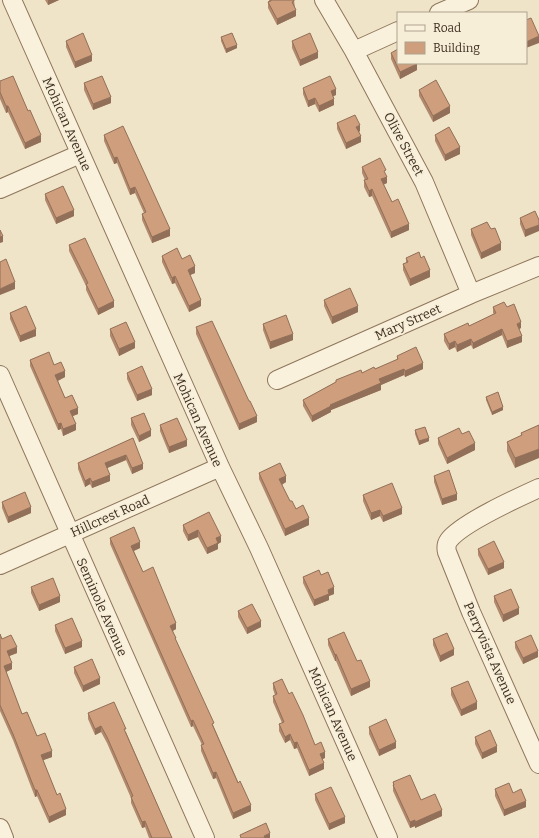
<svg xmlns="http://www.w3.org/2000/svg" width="539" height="838" font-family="Bitter,serif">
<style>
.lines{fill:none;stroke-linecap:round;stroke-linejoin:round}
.minor-casing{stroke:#8d765c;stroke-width:20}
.minor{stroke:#faf1dc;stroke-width:18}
.wall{fill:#b2896c}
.shaded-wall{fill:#916f58}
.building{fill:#cf9f7d;stroke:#916f58}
.labels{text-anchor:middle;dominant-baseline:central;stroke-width:3.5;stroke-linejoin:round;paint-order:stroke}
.street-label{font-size:13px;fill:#3d2e20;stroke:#f7eed8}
</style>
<rect width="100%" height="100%" fill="#f0e4c8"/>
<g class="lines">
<defs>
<path id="minor" d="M12,0L220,467L259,548L388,838
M324,0L354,51L424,182L471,294
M439,13L469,0
M354,51L398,31
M0,189L80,154
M0,375L205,838
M277,380L471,294L539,266
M539,488C517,498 462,523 449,540C446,544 446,548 447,552L471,612L539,764
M0,565L220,467
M0,828L4,838"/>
</defs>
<use href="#minor" class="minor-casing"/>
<use href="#minor" class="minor"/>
</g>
<path class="wall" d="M45,0H59L48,5Z
M269,0H294L296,16L277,25L268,8V2L269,1Z
M221,37L237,48L226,53L221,41Z
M66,41L92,61L75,68L66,47Z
M292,41L318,58L300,66L292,48Z
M391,53L417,70L400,79L391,59Z
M0,81L28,111L41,142L25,149L8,112L6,113L0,99Z
M84,83L111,103L93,110L84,90Z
M303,88L336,95L333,96L334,105L319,112L315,104L308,107L303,94Z
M419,90L450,113L433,122L419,96Z
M337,123L360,131L359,132L361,142L346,149L337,129Z
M104,135L170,236L152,243L142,220V214L144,213L135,193L130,195L117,163L114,164L104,141Z
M435,135L460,154L445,161L435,141Z
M362,167L386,175L387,183L383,184L392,202L409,230L391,238L372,196L369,197L364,187V180H365L362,173Z
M45,194L74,216L56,224L45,200Z
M520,218L539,220L525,237L520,224Z
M471,229H491L501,250L481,259L471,235Z
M69,245L114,307L98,315L86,290V286L69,251Z
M162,256L182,259L195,273L190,275L201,306L189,312L175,283L172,284L162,262Z
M406,258L430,277L410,286L403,270V264L406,263Z
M324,300L358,312L332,324L324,306Z
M493,307H507L521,328L519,329L522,342L507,348L502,335L473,349L471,345L457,352L455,347L449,350L444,341V334L469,326L494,314L493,313Z
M10,313L36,336L20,342L10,319Z
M263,324L293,340L270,349L263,330Z
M196,327L257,422L239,430L196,334Z
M110,329L135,348L119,356L110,336Z
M397,356L423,369L405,377L404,375L381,385V390L331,410V412L312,422L303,406V400L336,382V380L375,369L397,360Z
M30,360L54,365L65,377L58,381L65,398L78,414L73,416L76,430L63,436L61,429L58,430L30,366Z
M127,373L152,395L137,401L127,379Z
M486,397L503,410L492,415L486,400Z
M131,418L151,436L139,442L131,425Z
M160,425L187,446L169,453L160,431Z
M539,425L515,468L507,451V442L521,436V433Z
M415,430L429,441L419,445L415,434Z
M462,434L475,450L447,464L438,444V438Z
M133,438L143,469L132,474L126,460L107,468L110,481L92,488L90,484L85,487L78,469V463Z
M259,473L286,482L282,485L290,501L309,525L285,536L259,479Z
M434,476L457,500L442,505L434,482Z
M363,495L402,514L383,522L380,516L371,520L363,501Z
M2,502L31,513L8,523L2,508Z
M209,512L221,542L218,544V549L207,554L198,537L188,541L183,531V525Z
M110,538L140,548L134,551L143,572L176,629L173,631L176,641L251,811L233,819L216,778L213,779L201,751V745H202L193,726L191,727L110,544Z
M478,549L504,568L488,575L478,555Z
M321,575L334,594L329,596V600L314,606L303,583V577Z
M31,587L60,602L39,611L31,593Z
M494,596L519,614L503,622L494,602Z
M238,611L261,627L247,634L238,617Z
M55,625L82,647L65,654L55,631Z
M0,634L2,639L17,653L9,656L12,669L6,672L22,714L52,757L43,760L57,795L66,815L49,823L37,796L35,797L13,740L0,711Z
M328,639L370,687L351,696L336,661H335L328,645Z
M433,639L454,655L440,662L433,645Z
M515,642L538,657L523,664L515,648Z
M74,667L100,684L83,692L74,673Z
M273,683L289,694L315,745L325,758L322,759L324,769L309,776L297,748L294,749L290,740L285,743L279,731V724L282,723L273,702V696L275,695L273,689Z
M451,688L477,709L461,716L451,695Z
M88,713L126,732L172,838H149L145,827L142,828L131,803V798L107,743L101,732L95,735L88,719Z
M369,727L396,748L379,756L369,734Z
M475,737L497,752L482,759L475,744Z
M393,782L421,800L442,816L415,828V826L410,828L393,791Z
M495,789L513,793L526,807L504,816L495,796Z
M315,794L345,823L329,830L315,800Z"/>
<path class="shaded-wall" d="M48,0H59L48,5Z
M296,10V16L277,25V19Z
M539,36V43L526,48V42Z
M237,45V48L226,53V49Z
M318,52V58L300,66V60Z
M92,55V61L75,68V62Z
M417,64V70L400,79V72Z
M336,89V95L331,97V91Z
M111,97V103L93,110V104Z
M315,98V104L308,107V101Z
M334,99V105L319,112V106Z
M6,106H8V112L6,113Z
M450,106V113L433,122V116Z
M360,125V131L356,133V127Z
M41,135V142L25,149V143Z
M361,136V142L346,149V143Z
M460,147V154L445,161V155Z
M117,157V163L114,164V158Z
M387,177V183L381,186V179Z
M135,187V193L130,195V189Z
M372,189V196L369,197V191Z
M74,210V216L56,224V218Z
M409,224V230L391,238V232Z
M539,225V231L525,237V230Z
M170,229V236L152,243V237Z
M3,236V242L0,243V237Z
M501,243V250L481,259V253Z
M195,266V273L188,276V270Z
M430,270V277L410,286V279Z
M175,276V283L172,284V278Z
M15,282V289L0,295V289Z
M201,300V306L189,312V306Z
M114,301V307L98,315V309Z
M358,306V312L332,324V317Z
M521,322V328L517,330V324Z
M36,329V336L20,342V336Z
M502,329V335L473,349V343Z
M293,334V340L270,349V342Z
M522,336V342L507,348V341Z
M471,339V345L457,352V345Z
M455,341V347L449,350V344Z
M135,342V348L119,356V349Z
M423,363V369L405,377V371Z
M404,369V375L381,385V390L331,410V412L312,422V416L330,405L379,379Z
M65,371V377L55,382V375Z
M152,389V395L137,401V395Z
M503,407V410L492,415V412Z
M78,408V414L70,417V411Z
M257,416V422L239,430V424Z
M61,423V429L58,430V424Z
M76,424V430L63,436V429Z
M151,430V436L139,442V436Z
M429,438V441L419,445V441Z
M187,440V446L169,453V447Z
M475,443V450L447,464V458Z
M539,449V458L515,468V458Z
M126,455V460L105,469V463Z
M143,464V469L132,474V468Z
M110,475V481L92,488V482Z
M286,476V482L279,486V479Z
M90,478V484L85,487V481Z
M457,494V500L442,505V499Z
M31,507V513L8,523V517Z
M402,508V514L383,522V516Z
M380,510V516L371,520V513Z
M309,518V525L285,536V529Z
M198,530V537L188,541V535Z
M221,536V542L218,544V549L207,554V548L216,538Z
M140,542V548L131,552V546Z
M504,562V568L488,575V569Z
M334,587V594L329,596V600L314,606V600L328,590Z
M60,596V602L39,611V605Z
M519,608V614L503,622V615Z
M261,621V627L247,634V628Z
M176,623V629L170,632V626Z
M82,641V647L65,654V648Z
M17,647V653L7,657V651Z
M454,649V655L440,662V656Z
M538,651V657L523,664V658Z
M336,654V661H335V655Z
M12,663V669L4,673V666Z
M100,678V684L83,692V686Z
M370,681V687L351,696V689Z
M477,702V709L461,716V710Z
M193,720V726L191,727V721Z
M101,726V732L95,735V729Z
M290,734V740L285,743V737Z
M297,742V748L294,749V743Z
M396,742V748L379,756V750Z
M497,746V752L482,759V753Z
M52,751V757L41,761V755Z
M325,752V758L320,760V754Z
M324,763V769L309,776V770Z
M216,772V778L213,779V773Z
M35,790H37V796L35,797Z
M526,801V807L504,816V810Z
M251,805V811L233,819V813Z
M66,809V815L49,823V817Z
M442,810V816L415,828V822Z
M345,817V823L329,830V824Z
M415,820V826L410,828V822Z
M145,821V827L142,828V822Z
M270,833V838H264V836Z"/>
<path class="building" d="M271,0H294V1L292,2L296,10L277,19L268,2L271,1Z
M531,18L539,36L526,42V20Z
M83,33L92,55L75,62L66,41Z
M232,33L237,45L226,49L221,37Z
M310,33L318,52L300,60L292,41Z
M398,49V63H416L417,64L400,72L391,53Z
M13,76L28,111L30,110L41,135L25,143L8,106H6L0,92V81Z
M102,76L111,97L93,104L84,83Z
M330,76L336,89L331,91L334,99L319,106L315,98L308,101L303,88Z
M436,80L450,106L433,116L419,90Z
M355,115L360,125L356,127L361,136L346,143L337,123Z
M123,126L170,229L152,237L142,214L146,212L135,187L130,189L117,157L114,158L104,135Z
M449,127L460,147L445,155L435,135Z
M380,158L386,170L384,171L387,177L381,179L392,202L398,199L409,224L391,232L372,189L369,191L364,180L368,179L362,167Z
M63,186L74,210L56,218L45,194Z
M535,211L539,220V225L525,230L520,218Z
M487,222L491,229L495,228L501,243L481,253L471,229Z
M0,230L3,236L0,237Z
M85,238L114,301L98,309L86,284L88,283L69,245Z
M177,248L182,259L190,255L195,266L188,270L201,300L189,306L175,276L172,278L162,256Z
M419,252L421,258L424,256L430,270L410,279L403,264L408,262L406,258Z
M6,259L15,282L0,289V262Z
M350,288L358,306L332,317L324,300Z
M504,302L507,307L514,304L521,322L517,324L522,336L507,341L502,329L473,343L471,339L457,345L455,341L449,344L444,334L468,323L469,326L496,313L493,307Z
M26,306L36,329L20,336L10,313Z
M286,315L293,334L270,342L263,324Z
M212,321L249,401H250L257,416L239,424L196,327Z
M126,322L135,342L119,349L110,329Z
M416,347L423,363L405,371L404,369L379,379L381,383L330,405L331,406L312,416L303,400L336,382V380L361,370L362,373L374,367L375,369L398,359L397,356Z
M49,352L54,365L61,362L65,371L55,375L65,398L72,395L78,408L70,411L76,424L63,429L61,423L58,424L30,360Z
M142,366L152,389L137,395L127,373Z
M498,392L503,407L492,412L486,397Z
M144,413L151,430L139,436L131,418Z
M177,418L187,440L169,447L160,425Z
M539,425V449L515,458L507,442L522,435L521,433Z
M425,427L429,438L419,441L415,430Z
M459,428L462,434L469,431L475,443L447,458L438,438Z
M133,438L143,464L132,468L126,455L105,463L110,475L92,482L90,478L85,481L78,463Z
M280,463L286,476L279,479L290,501H292L296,509L303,505L309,518L285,529L259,473Z
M449,470L457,494L442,499L434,476Z
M392,483L402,508L383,516L380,510L371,513L363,495Z
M25,492L31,507L8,517L2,502Z
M209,512L221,536L216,538L218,543L207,548L198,530L188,535L183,525Z
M134,527L140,542L131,546L143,572L153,567L176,623L170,626L176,638H175L214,723L212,724L238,783L240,781L251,805L233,813L216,772L213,773L201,745L204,744L193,720L191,721L110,538Z
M494,541L504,562L488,569L478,549Z
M319,570L321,575L328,572L334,587L328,590L329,594L314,600L303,577Z
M53,578L60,596L39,605L31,587Z
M511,589L519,608L503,615L494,596Z
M252,604L261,621L247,628L238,611Z
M72,618L82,641L65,648L55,625Z
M344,632L357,661L361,660L370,681L351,689L336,654L335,655L328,639Z
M447,633L454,649L440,656L433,639Z
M0,634L2,639L11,635L17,647L7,651L12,663L4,666L22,714L27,712L37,736L45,733L52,751L41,755L57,795L60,793L66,809L49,817L37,790H35L13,734L0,705Z
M531,635L538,651L523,658L515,642Z
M92,659L100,678L83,686L74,667Z
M282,679L289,694L292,692L303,715L315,745L321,742L325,752L320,754L324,763L309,770L297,742L294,743L290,734L285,737L279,724L284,722L273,696L277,694L273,683Z
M468,681L477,702L461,710L451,688Z
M114,702L126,729H124L172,838H152L145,821L142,822L131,797L133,796L107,737L101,726L95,729L88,713Z
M386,719L396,742L379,750L369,727Z
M490,730L497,746L482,753L475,737Z
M410,775L421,800L435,794L442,810L415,822V820L410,822L393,785H394L393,782Z
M509,783L513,793L521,789L526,801L504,810L495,789Z
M331,787L345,817L329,824L315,794Z
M266,823L270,833L264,836L265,838H241L240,835Z"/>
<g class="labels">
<g class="street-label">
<text transform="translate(67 124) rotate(66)">Mohican Avenue</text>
<text transform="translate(404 144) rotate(62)">Olive Street</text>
<text transform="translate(408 322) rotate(-24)">Mary Street</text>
<text transform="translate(198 420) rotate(66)">Mohican Avenue</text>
<text transform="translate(110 516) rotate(-24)">Hillcrest Road</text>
<text transform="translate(102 607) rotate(66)">Seminole Avenue</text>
<text transform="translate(490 653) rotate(66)">Perryvista Avenue</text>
<text transform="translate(333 714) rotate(66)">Mohican Avenue</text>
</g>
</g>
<rect x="397" y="12" width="130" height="52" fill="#f7eed8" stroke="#ada18e"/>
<rect x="405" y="25" width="20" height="6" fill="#faf1dc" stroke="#ada18e"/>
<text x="433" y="32" font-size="12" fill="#3d2e20">Road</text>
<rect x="405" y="42" width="20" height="12" fill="#cf9f7d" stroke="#ada18e"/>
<text x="433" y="52" font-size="12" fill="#3d2e20">Building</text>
</svg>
